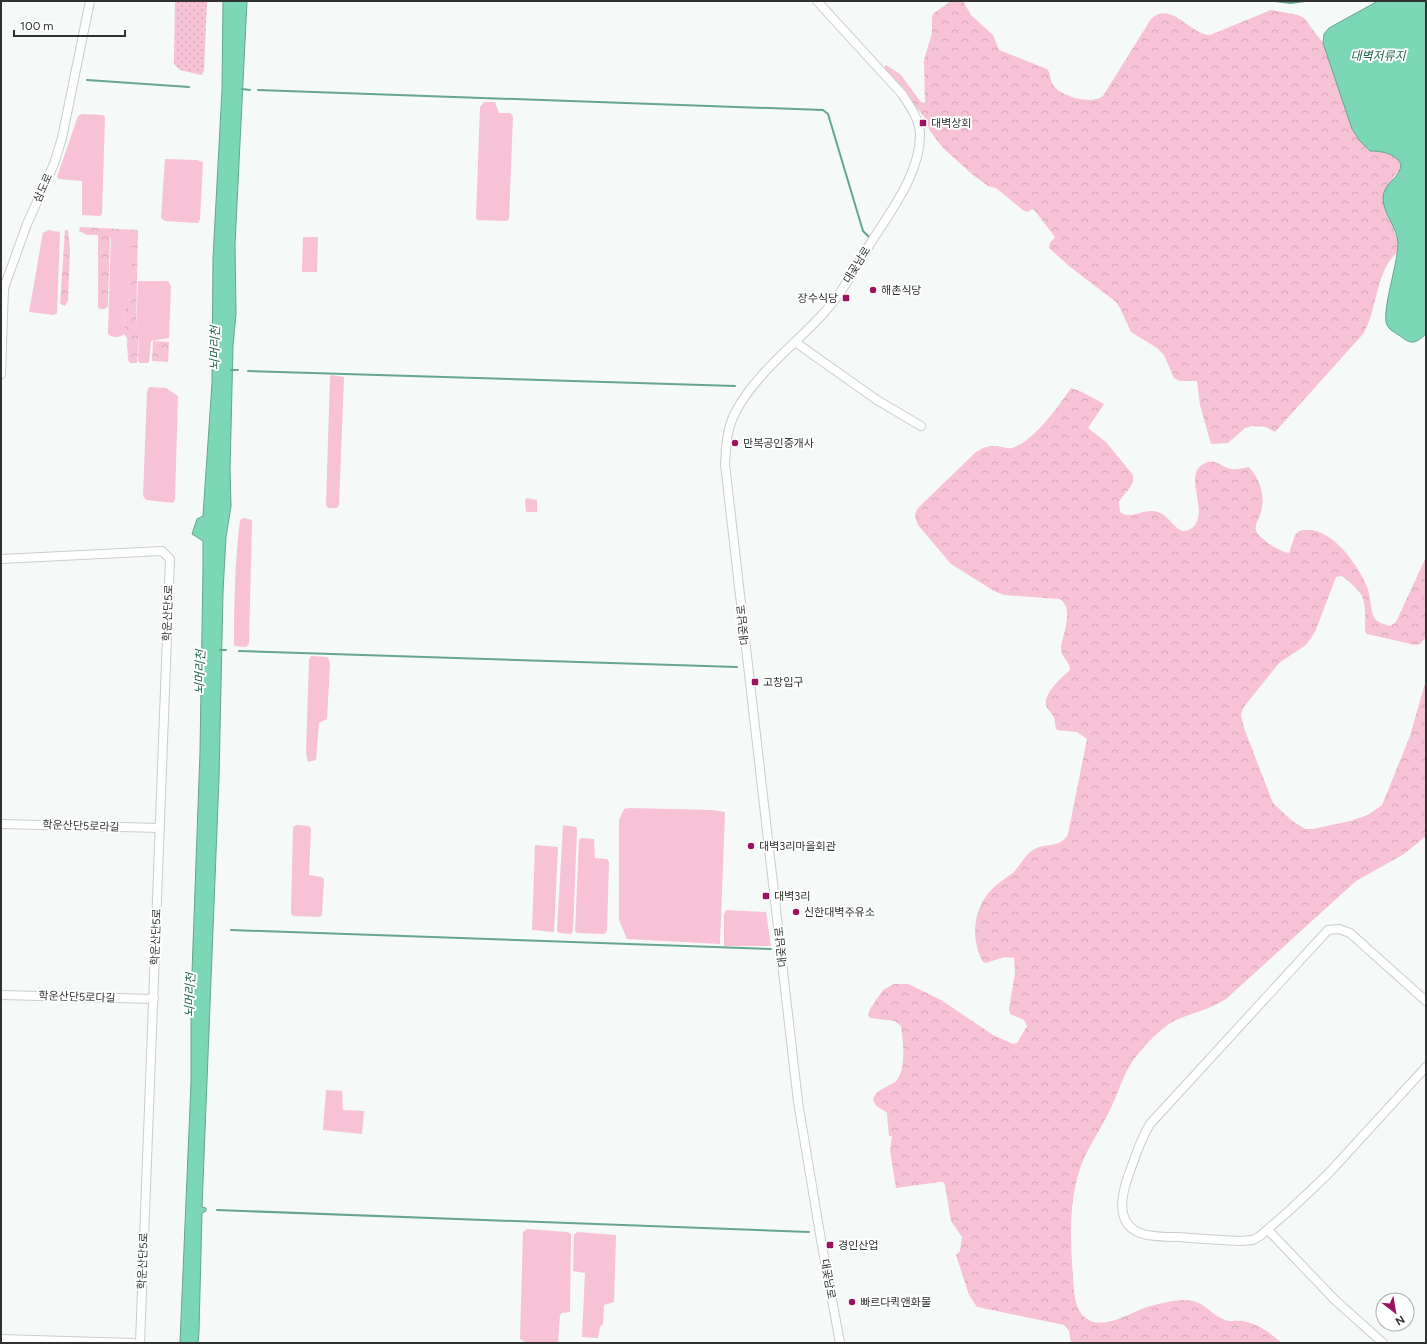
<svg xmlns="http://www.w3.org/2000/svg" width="1427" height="1344" font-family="Figtree,'Noto Sans KR',sans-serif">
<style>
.grass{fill:url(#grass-dots)}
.forest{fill:url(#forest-crowns)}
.garden{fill:#f7c1d6}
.water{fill:#7bd7b6;stroke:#64a68e}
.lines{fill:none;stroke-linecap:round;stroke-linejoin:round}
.stream{stroke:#64a68e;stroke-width:2}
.minor-casing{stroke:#c9cdcb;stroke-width:10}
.minor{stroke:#fff;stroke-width:8}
.poi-dot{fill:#9c1160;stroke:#fff;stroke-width:1.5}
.labels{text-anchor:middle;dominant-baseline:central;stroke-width:4;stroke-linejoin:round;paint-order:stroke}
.poi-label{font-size:11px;fill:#303231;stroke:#fff;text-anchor:start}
.street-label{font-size:11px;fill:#303231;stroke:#fff}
.water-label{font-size:12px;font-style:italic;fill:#1f6550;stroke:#fff}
</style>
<defs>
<pattern id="grass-dots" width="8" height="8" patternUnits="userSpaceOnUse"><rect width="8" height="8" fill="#f7c1d6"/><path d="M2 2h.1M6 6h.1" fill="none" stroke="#d4a6b8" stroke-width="1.8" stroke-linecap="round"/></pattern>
<pattern id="forest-crowns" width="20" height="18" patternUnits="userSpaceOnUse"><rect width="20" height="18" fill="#f7c1d6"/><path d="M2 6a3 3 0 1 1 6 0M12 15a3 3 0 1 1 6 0" fill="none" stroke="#d4a6b8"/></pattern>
</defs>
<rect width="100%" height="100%" fill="#f5f9f7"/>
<path class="grass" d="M175,1H207L204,71L201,75L180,70L174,64Z"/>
<path class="forest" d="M951,1H963L971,15L993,35L999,50L1047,69C1052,75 1049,81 1054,86C1062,97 1092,105 1103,96L1151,19C1172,0 1188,34 1210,35L1271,10L1298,15L1304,18L1323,43L1352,129L1360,141L1369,151C1381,151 1395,153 1401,164L1399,171L1393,177L1386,208L1398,242V252C1375,270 1378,310 1363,334L1275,432L1266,427L1252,426L1245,428L1228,443L1211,444L1200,405L1197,381H1180L1174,378L1164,355L1157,348L1131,332L1120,308L1116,302L1069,266L1049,248L1050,243L1055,237L1035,211L1032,209L1028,212L1024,211L996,188L988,186L973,175L943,148L930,131L925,118L884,67L886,65L900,74L921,102L925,103L924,60L932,33V17L934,13Z
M80,227L138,230L136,327L139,332L137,363H130L128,360L127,338L124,334L125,298L127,294L110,236L108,307L104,309H99L98,306V235H87L79,231Z
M65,230H68L70,249L68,301L65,306L60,304Z
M153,341L169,342L168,362L152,361Z
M1071,388L1082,392L1104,404L1088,428L1106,442L1133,475C1135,486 1124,493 1119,502L1120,512C1132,521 1143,507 1158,512C1168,515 1176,531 1184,531C1188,531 1193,528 1195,525C1208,507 1182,474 1205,463C1216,458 1221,467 1231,469C1236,470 1243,468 1249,467C1261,481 1266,497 1260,515C1257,522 1254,526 1257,533C1264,541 1279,552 1289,553L1295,535L1299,531C1328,522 1358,564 1367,587C1371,597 1370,609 1374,617C1377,623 1384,624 1390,626L1396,622L1426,557V637L1420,644L1415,645L1367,634L1365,631C1365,600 1368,596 1342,576L1336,577L1315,632L1306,645L1279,663L1243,708L1241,715L1244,728L1273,803L1291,820L1305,829H1313L1350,821L1368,815L1382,805L1410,736L1426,680V836L1404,854L1356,881L1226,999C1210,1009 1193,1013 1176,1020C1164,1026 1153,1037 1144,1047C1125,1067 1122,1084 1111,1108C1103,1125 1092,1141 1084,1158C1068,1196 1070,1237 1073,1277C1074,1291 1074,1311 1087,1319C1104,1330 1128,1314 1144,1308C1156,1304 1170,1301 1182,1300C1204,1299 1208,1313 1225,1320C1230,1322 1237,1320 1243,1321C1259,1324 1270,1333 1282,1343H1071L1069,1331L1064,1325L977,1307L969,1295L956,1255L960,1251L962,1237L951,1221L945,1185L943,1182H939L896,1188L890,1150L892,1136H889L887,1113C880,1107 876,1109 873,1099C877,1089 886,1088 895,1082C907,1072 903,1040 901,1026L895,1021L870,1018L868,1015L870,1009L883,990L894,984H908L941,1000L993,1035L1013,1044L1017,1043L1027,1026L1024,1020L1010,1014L1009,1009L1015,973L1014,958L1004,957L986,963L983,962C969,936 974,905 995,886C1001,881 1007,877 1013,873C1020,866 1024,856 1033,850C1045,842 1061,849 1068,834L1087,739L1077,732L1057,730C1054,725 1056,720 1053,716C1052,713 1049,711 1047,708C1041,695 1061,678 1070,670C1070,661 1060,656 1061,647C1063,634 1075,606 1059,599L1004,595L994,591L951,564L918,525C914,516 914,513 920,506L976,452C996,439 1003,452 1015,447C1035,439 1059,406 1071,388Z"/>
<path class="garden" d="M484,102H495L499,113H510L513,116L509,219L507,221L477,220L476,217L480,107Z
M82,114L103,115L105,117L102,214L100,216L82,215V181L59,179L57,177L78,116Z
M165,159L197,160L203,162L200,219L198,223L165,221L161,218Z
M48,230L60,232L57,313L54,315L29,312L42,238L43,233Z
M111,233H132L133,234L131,289L129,294L125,298L124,334C120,338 112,338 108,334Z
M303,237H318L317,272H302Z
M138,281H168L171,286L169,338L151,341L149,362L148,363H140L138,361L139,333L136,327Z
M331,375L344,377L339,505L337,508H328L326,505L330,377Z
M149,387L166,388L178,396L175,499L173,503L146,500L143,496L147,392Z
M527,498L537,500V512H526L525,500Z
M243,518L252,520L249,644L246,647L234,646C234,604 235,561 240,520Z
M311,656L328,657L330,664L327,719L319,723L316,760L308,762L306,753L309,659Z
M629,808L712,810L725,812L720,944L627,939L619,920V820L624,809Z
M296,825L309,826L311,829L309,875L321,877L324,879L322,915L320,917L294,916L291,914L293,827Z
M563,825L576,827L577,829L573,931L571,934L559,933L557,931Z
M581,838L594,839L595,858L607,859L609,862L607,931L604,934L577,933L575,931L579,840Z
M535,845L558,847L554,932L532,930Z
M726,910L766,912L771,946H724V915Z
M326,1090L342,1091L343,1110L364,1111L362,1134L323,1130Z
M527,1229L567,1232L571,1234L570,1312L562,1313L560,1315L558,1343H527L520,1339L523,1232Z
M577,1232L616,1235L614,1302L604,1305L603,1324L600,1327L598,1338L582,1337L585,1273L573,1271L574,1235Z"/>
<path class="water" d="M223,1H247L235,244L236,314L233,346L230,470L231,506L226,537L223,592L219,778L202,1207L206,1208V1211L202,1213L199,1331L198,1343H180L191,1083V1000L200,752L203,567V541L192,534L197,519L203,516L212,383L213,258L222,90Z
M1378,1H1426V334C1418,341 1413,346 1403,338C1398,334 1390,331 1387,325C1381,313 1398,263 1398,244C1398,228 1383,214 1383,198C1383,183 1401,178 1401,164C1395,153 1381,151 1370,151L1360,141L1352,129L1323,43L1324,34L1329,28Z"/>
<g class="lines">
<path class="stream" d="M1275,1L1291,3L1305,1
M87,80L189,87
M242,89L250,90
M258,90L823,110L828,114L863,231L869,237
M231,370H238
M248,371L735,386
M220,650H226
M239,651L737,667
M231,930L771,949
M217,1210L809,1232"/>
<defs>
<path id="minor" d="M817,1L902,94C910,106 920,120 920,135C920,174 890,212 870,244C855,269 841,295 821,316C792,347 756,374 736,411C727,427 726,446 725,464L798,1102L821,1240L840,1343
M795,342L877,400L921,426
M1,374L4,288L27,224L54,164L62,138L90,1
M1,559L162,551L170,559L140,1343
M1,824L160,828
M1,995L154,999
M1426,1001L1350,933L1339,929L1328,930L1150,1124C1141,1138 1136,1155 1130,1171C1122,1192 1113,1225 1143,1234C1154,1237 1167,1237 1179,1237C1199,1239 1219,1240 1240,1241L1253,1240L1260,1236L1291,1209L1328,1174L1426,1067
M1268,1230L1335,1300L1383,1343
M1,1339L133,1343"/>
</defs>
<use href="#minor" class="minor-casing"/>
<use href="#minor" class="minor"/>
</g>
<g class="poi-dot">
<rect x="919" y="119" width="8" height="8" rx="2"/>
<circle cx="873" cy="290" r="4"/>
<rect x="842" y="294" width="8" height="8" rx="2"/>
<circle cx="735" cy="443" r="4"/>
<rect x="751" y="678" width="8" height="8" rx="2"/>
<circle cx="751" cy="846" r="4"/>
<rect x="762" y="892" width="8" height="8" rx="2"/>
<circle cx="796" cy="912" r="4"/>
<rect x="826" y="1241" width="8" height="8" rx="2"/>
<circle cx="852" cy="1302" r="4"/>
</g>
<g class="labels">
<g class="poi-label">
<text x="931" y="123">대벽상회</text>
<text x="881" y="290">해촌식당</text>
<text x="838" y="298" text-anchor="end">장수식당</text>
<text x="743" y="443">만복공인중개사</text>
<text x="763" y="682">고창입구</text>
<text x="759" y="846">대벽3리마을회관</text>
<text x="774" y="896">대벽3리</text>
<text x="804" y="912">신한대벽주유소</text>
<text x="838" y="1245">경인산업</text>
<text x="860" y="1302">빠르다퀵앤화물</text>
</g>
<g class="street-label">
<text transform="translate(43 188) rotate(-66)">삼도로</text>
<text transform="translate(857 265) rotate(-58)">대곶남로</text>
<text transform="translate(168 613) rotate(-88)">학운산단5로</text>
<text transform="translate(743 625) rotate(-96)">대곶남로</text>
<text transform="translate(81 826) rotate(2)">학운산단5로라길</text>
<text transform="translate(156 937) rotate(-88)">학운산단5로</text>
<text transform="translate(781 947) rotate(-96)">대곶남로</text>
<text transform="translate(77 997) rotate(2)">학운산단5로다길</text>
<text transform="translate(143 1261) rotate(-88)">학운산단5로</text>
<text transform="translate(828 1279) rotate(80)">대곶남로</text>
</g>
<g class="water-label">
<text x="1378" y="56">대벽저류지</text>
<text transform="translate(215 348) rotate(-89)">뇌머리천</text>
<text transform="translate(200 672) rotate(-88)">뇌머리천</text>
<text transform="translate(190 995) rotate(-88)">뇌머리천</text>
</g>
</g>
<rect width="1427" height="1344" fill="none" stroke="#303231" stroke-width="4"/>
<g transform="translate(1395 1312) rotate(149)"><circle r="19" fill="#ffffff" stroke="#acadad"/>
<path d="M0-3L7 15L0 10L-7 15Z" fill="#9c1160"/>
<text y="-6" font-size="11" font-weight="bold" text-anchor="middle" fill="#303231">N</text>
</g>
<path d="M14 30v6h111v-6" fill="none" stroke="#303231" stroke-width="2"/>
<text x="20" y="30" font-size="12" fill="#303231" stroke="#ffffff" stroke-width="3" paint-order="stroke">100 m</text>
</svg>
